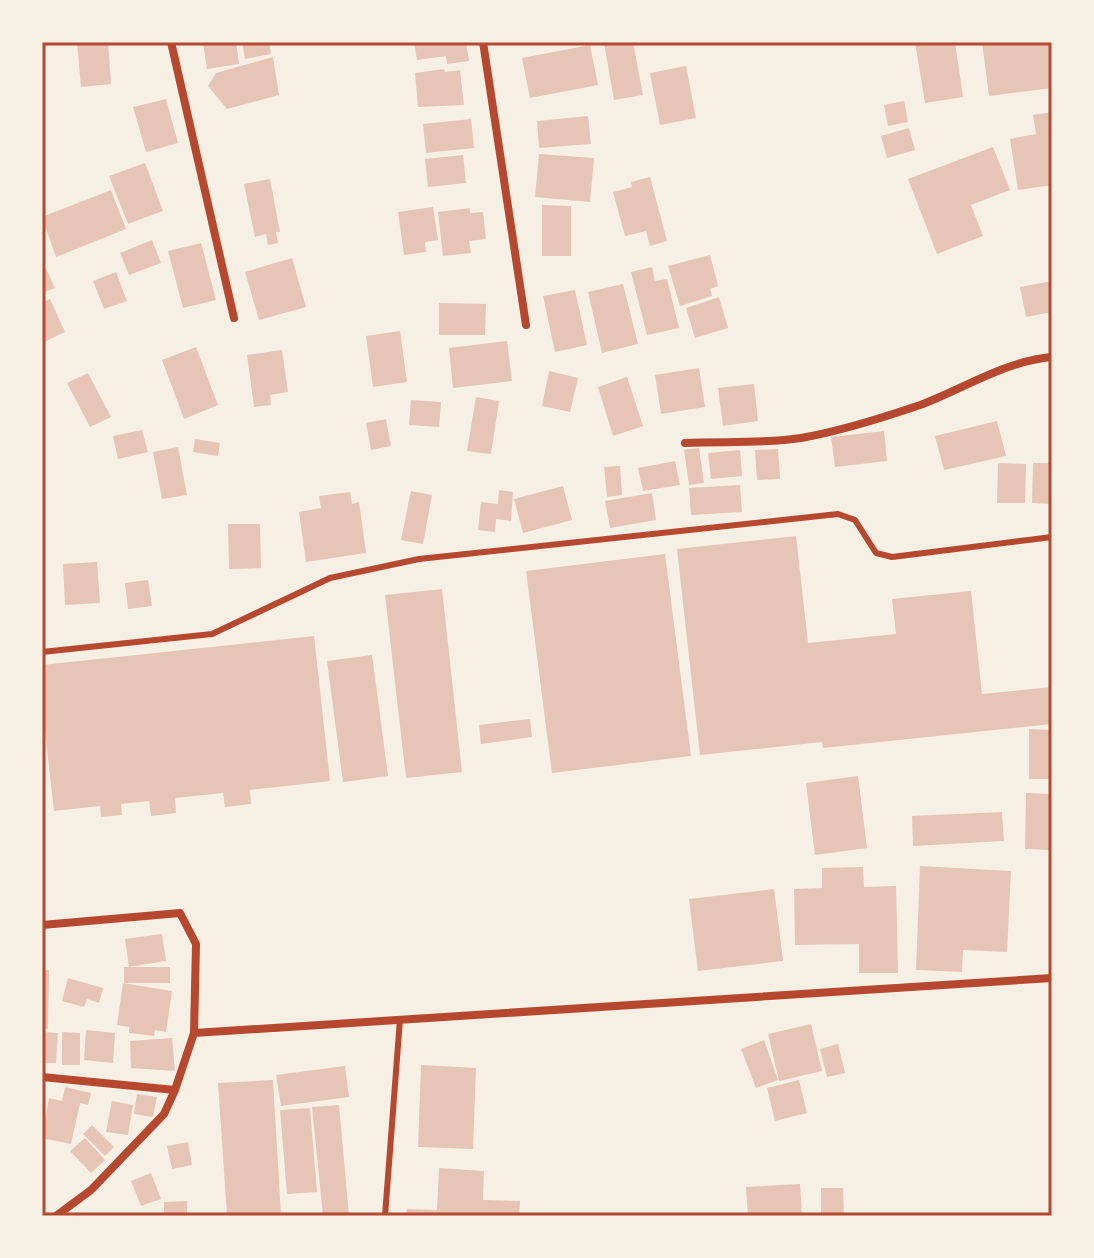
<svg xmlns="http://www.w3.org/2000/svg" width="1094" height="1258" font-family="'Exo 2',sans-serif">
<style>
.building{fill:#e6c5b7}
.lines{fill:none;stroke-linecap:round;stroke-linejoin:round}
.service{stroke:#b5482f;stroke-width:6}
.minor{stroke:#b5482f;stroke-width:8}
.neatline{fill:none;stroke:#b5482f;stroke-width:3}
</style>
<rect width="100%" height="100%" fill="#f6efe4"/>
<path class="building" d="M77,42H108L111,84L81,87Z
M203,42H236L239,64L207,69Z
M242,42H269L271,54L245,59Z
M414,42H466L469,61L447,64L446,56L417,60Z
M633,42L643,95L614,100L604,43Z
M915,42H955L963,97L925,103Z
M982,42H1052V88L989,96Z
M590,45L598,85L530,98L522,58Z
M273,57L279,95L227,109L208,86L216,73Z
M686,66L696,118L660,125L650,73Z
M444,69L445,72L460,70L464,105L418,107L415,73Z
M166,99L178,143L146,152L133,107Z
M904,101L908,122L888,126L884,105Z
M1052,112V185L1018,190L1010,139L1036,134L1033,115Z
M588,116L591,144L539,148L537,121Z
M471,119L474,148L426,153L423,124Z
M909,128L915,150L887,158L881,136Z
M993,147L1010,190L971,205L983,236L937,254L908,179Z
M539,154L594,158L590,202L535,197Z
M463,155L466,183L428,187L425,159Z
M145,163L163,211L128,224L109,176Z
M650,177L667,241L650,246L646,231L625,236L613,192L632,187L631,182Z
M270,179L280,232H276L278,243L268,245L266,234L255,237L244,184Z
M111,190L126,229L56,257L42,217Z
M542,205L571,206V256H542Z
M433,207L438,240L425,242L426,252L404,255L398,212Z
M470,208V213L483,212L486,239L469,241L471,253L443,256L438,212Z
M152,240L161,263L129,275L120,253Z
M201,243L216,300L183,308L168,251Z
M710,255L718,286L710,289L712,296L680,306L668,266Z
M292,258L306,307L259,320L245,272Z
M42,260L55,288L42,293Z
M652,267L655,281L667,279L679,328L647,335L631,272Z
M116,272L127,301L104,309L93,281Z
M1052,281V312L1026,317L1020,287Z
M623,284L638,344L602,353L588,292Z
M575,290L587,345L555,352L543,296Z
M719,297L728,328L695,338L686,308Z
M50,299L65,332L42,343V303Z
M439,303L486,304L485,335H439Z
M400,331L407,382L373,387L366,336Z
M507,341L512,381L453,388L449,348Z
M196,347L218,405L184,419L162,360Z
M282,350L288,392L270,395L271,405L254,407L247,355Z
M699,368L705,407L661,414L655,375Z
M549,371L578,378L570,412L542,406Z
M88,373L111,417L90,427L67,383Z
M627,377L643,426L613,436L598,387Z
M754,384L758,421L723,426L718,388Z
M476,397L499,401L491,454L467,451Z
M411,400L441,402L439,427L409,425Z
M386,419L391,446L371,450L366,423Z
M997,421L1006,456L944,470L935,436Z
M142,430L148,452L118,459L113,436Z
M884,431L887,461L835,467L831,437Z
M195,439L220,443L218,456L193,452Z
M178,447L187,495L162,499L153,452Z
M699,448L704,483L689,485L684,450Z
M778,449L780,479L757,480L755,450Z
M740,450L742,476L711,479L708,453Z
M675,461L680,485L643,491L638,468Z
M998,463L1026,464L1025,503H997Z
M1033,463H1052V504L1032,503Z
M620,466L622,495L607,497L604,467Z
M740,485L742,512L691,515L689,488Z
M563,486L572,520L523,533L514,499Z
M499,490L513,492L511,521L496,519L495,532L478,530L481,502L498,504Z
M411,491L432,495L423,544L401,540Z
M350,492L352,504L359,502L366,553L306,562L299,512L321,508L319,496Z
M652,493L656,520L610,528L605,501Z
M228,524H260L261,568L229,569Z
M796,536L808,643L896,634L892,599L971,591L982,694L1052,687V724L823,748L822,742L700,755L677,549Z
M665,554L691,756L552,773L526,571Z
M97,562L100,603L65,605L63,564Z
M148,580L152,606L128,609L125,583Z
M442,589L462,772L406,778L385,595Z
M314,636L330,781L250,790L251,804L225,807L223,793L175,798L176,813L151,816L149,801L121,804L122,815L101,817L100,806L54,811L42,705V665Z
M372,655L388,776L343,782L327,661Z
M530,719L532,737L481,744L479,725Z
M1029,729L1052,730V779H1029Z
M858,776L867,848L815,855L806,783Z
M1026,793L1052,794V850L1025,849Z
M1002,812L1004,841L913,846L912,816Z
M920,866L1011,871L1007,952L963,950L962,972L916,970Z
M863,867L864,887L896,886L898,973H859V944L795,945L794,889L822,888V868Z
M774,889L783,961L698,971L689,899Z
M162,934L166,961L129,967L125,939Z
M124,967H170V983H124Z
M42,970H49L48,1029L42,1028Z
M68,978L103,988L99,1003L87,999L84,1007L62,1001Z
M123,983L172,991L166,1032L155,1030L154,1036L129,1033V1027L117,1025Z
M811,1024L822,1071L779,1081L768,1034Z
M86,1030L115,1033L113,1063L84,1060Z
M42,1032L58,1033L56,1063H42Z
M62,1032L80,1033V1065H62Z
M172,1038L175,1071L131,1068L130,1041Z
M764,1040L778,1080L756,1088L741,1049Z
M838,1044L845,1073L827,1077L820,1049Z
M421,1065L476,1068L473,1149L418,1147Z
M345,1066L349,1097L281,1106L276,1075Z
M273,1080L281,1216H227L218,1083Z
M799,1080L807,1113L775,1121L767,1088Z
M65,1087L91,1093L88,1105L80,1103L71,1144L42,1138L49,1098L62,1101Z
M137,1094L157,1097L153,1117L134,1114Z
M112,1101L133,1105L128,1135L106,1132Z
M339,1105L349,1216H323L312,1107Z
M310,1108L317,1192L287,1194L280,1110Z
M92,1125L114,1147L105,1156L83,1134Z
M85,1138L105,1160L91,1173L70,1151Z
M188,1142L192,1165L172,1169L167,1146Z
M439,1168L484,1171L483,1200L520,1201L519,1216H406L407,1209L437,1210Z
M151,1173L161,1199L141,1206L131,1181Z
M800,1184L802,1216H748L746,1187Z
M821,1188H843L844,1216H821Z
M187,1201V1216H164V1202Z"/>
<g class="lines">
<path class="service" d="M42,652L212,634L330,578L419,559L838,514L855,520L876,553L892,557L1052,537
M385,1216L400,1019"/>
<path class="minor" d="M171,42L234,318
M483,42L526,325
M685,443C723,441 764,444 801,438C841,431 882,418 920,405C963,389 1005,361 1052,357
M42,925L180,913L196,944L194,1033L175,1090L164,1114L91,1190L56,1216
M194,1033L1052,978
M42,1077L175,1090"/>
</g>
<rect width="1094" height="1258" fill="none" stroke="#f6efe4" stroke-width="88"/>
<rect x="44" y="44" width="1006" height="1170" class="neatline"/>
</svg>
